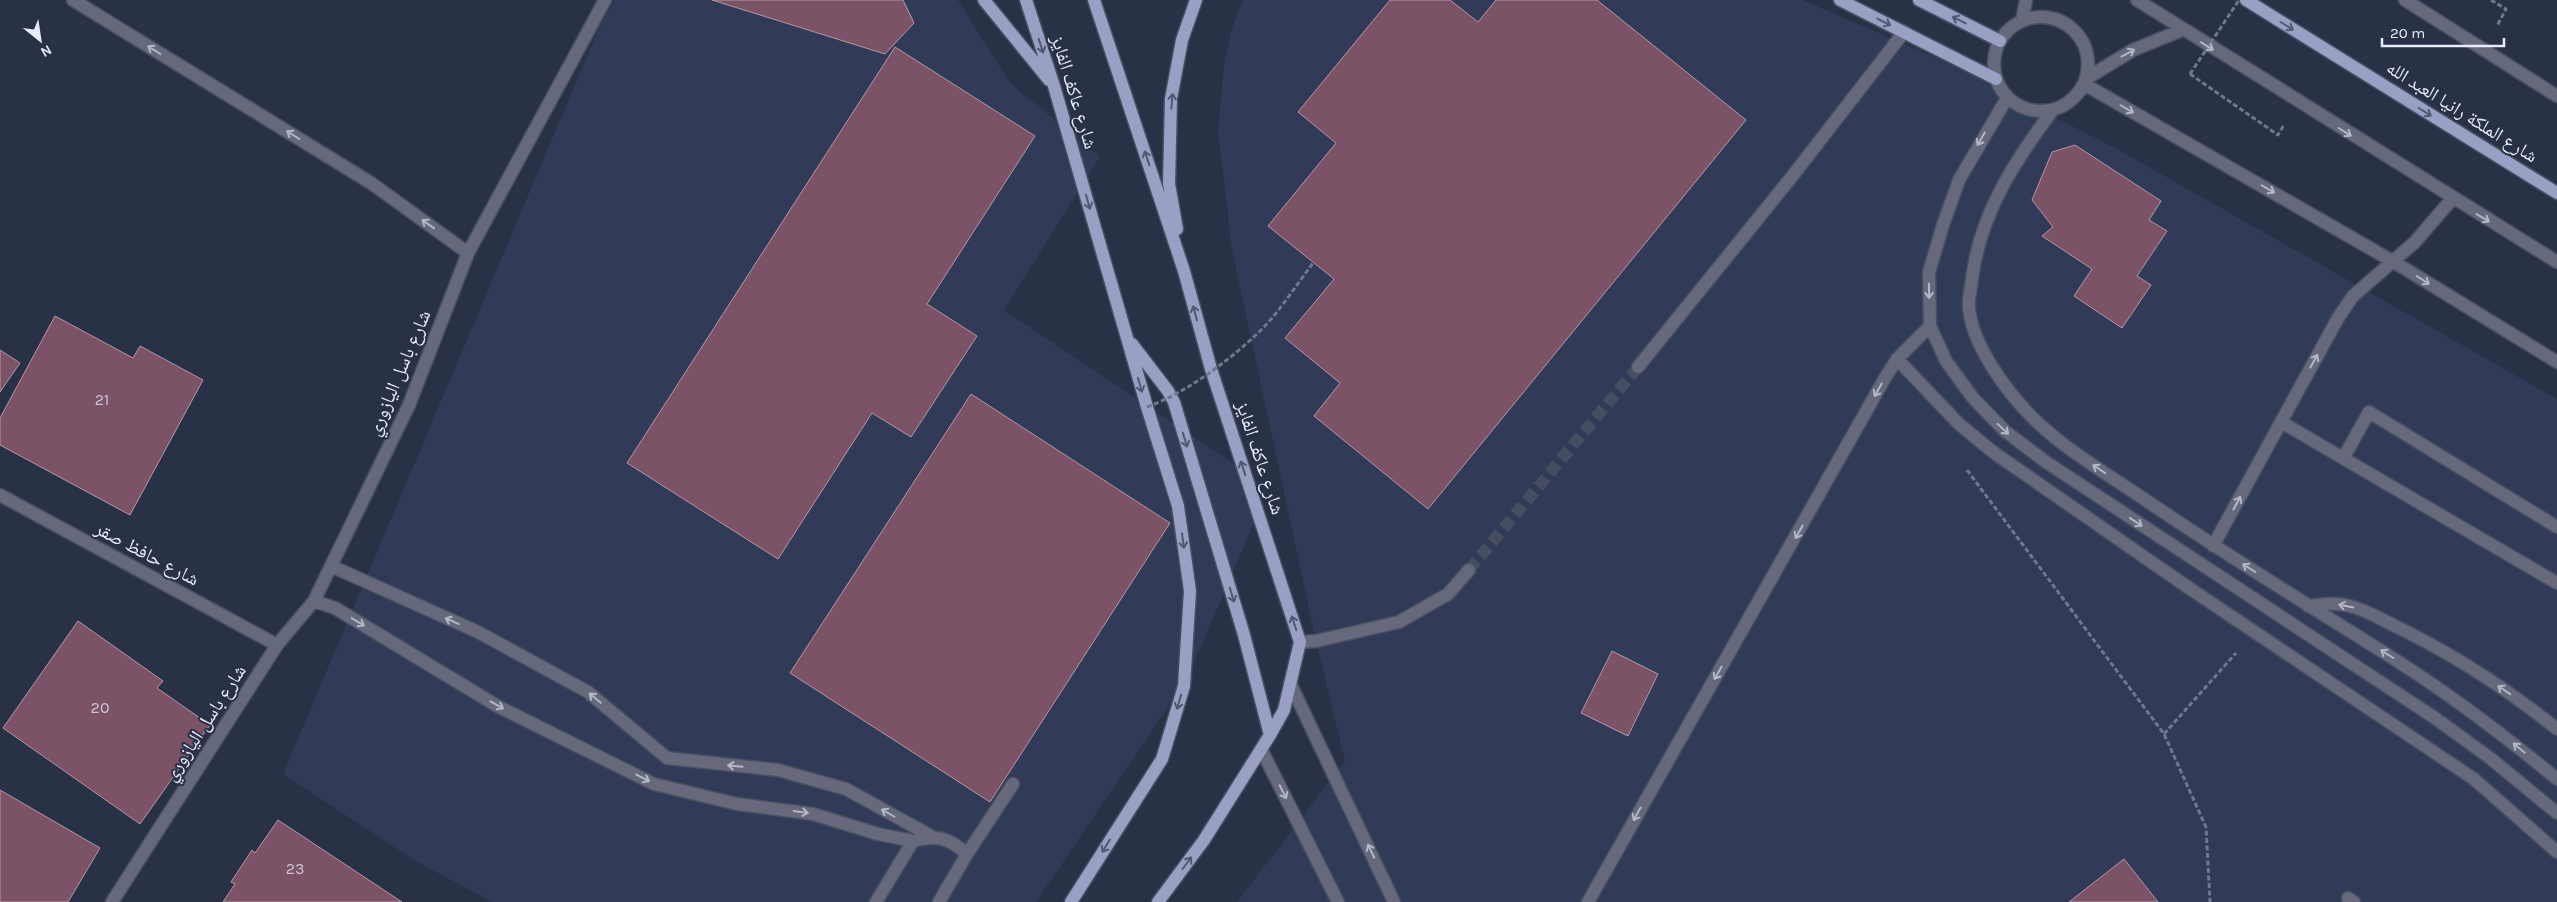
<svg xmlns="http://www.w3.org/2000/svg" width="2557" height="902" font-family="Karla,'Noto Naskh Arabic',sans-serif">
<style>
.built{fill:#313a56}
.building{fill:#7b5266;stroke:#b698a6}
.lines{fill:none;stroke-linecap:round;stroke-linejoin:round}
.minor-tunnel{stroke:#464d61;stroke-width:12;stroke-dasharray:12 6;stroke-linecap:butt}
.minor-casing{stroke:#474f63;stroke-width:15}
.major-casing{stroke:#474f63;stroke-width:15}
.path{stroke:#72788b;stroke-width:3;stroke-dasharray:5 2.5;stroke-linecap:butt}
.minor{stroke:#66697b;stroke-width:12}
.major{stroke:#99a0c4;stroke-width:12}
.path-bridge{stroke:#72788b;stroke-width:3;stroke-dasharray:5 2.5;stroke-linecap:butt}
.oneway{stroke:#505872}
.oneway2{stroke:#b3b8c7}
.labels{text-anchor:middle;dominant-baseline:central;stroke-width:4;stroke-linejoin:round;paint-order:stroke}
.number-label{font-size:16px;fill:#ccc6d5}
.street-label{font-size:19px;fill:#e7ecfa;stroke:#293146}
</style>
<rect width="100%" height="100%" fill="#293146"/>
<path class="built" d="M615,0H958L1010,83L1100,157L1004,310L1253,477L1260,509L1187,679L1036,902H492L414,860L283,774L602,21Z
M1243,0H1803L1959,68L2119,150L2557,399V902H1237L1345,761L1316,641L1232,250L1218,132L1224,64L1232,28Z"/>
<path class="building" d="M712,0H903L914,23L885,54Z
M1390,0H1450L1478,22L1496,0H1597L1746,120L1428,509L1314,416L1340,383L1285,338L1334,279L1268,226L1336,143L1298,112Z
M895,47L1035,136L927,304L977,336L911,437L872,413L778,559L627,463Z
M2075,145L2161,201L2149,220L2167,231L2137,276L2151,285L2122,328L2074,296L2092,269L2042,236L2053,227L2032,200L2052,152Z
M55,316L133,358L140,346L203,380L130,515L0,445V418Z
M0,350L20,363L0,392Z
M971,394L1170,523L990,802L790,673Z
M78,621L163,681L157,688L210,725L140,824L3,728Z
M1612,651L1658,674L1628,736L1581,713Z
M0,790L100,848L68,902H0Z
M278,820L402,902H223L235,884L231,882L252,850L255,853Z
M2124,859L2158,902H2069Z"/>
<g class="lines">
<path class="minor-tunnel" d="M1469,570L1638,367"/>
<defs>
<path id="minor" d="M73,0L371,183L468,253
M2137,0L2557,262
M2405,0L2557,96
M1994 64a47 47 0 1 1 94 0a47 47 0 1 1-94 0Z
M2022,21L2026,0
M2087,78L2133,50L2182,30
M2084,84L2394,262L2557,362
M2007,98L1959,180L1943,225L1929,272L1930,326L1946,361L1973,398L2005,431L2046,462L2435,718L2490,758L2557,813
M2052,111C2014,162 1980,214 1972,279C1971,288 1968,299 1969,308C1972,345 2007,392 2032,417C2065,450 2106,473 2144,499C2226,555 2310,606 2394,659C2451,695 2505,736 2557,779
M1897,359L1959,424L1993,452L2186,586L2474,779L2557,852
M1638,367L1790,179L1904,32
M2281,422L2557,583
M2344,457L2369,412L2557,527
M0,495L277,645
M2213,546L2338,318L2353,296L2415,242L2452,199
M331,566L478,632L588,692L667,758L778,770L846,789L931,836
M314,601L335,608L499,707L654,784L737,804L813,814L878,834L913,841
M2308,606C2322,604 2336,602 2350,606C2366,610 2381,619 2395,626C2453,654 2507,689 2557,729
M1300,642L1316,641L1399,622L1448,594L1469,570
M1290,683L1394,902
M1261,749L1338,902
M967,854L1013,784
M2348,898L2354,902
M112,902L277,645L314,601L409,405L468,253L605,0
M876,902L913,841C937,835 948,837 967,854L939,902
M1588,902L1885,378L1897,359L1930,326"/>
<path id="major" d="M984,0L1049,80
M1026,0L1054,86L1147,407L1178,506L1190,591L1184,686L1162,759L1071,902
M1094,0L1184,271L1211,369L1300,642L1284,710L1270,735L1204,840L1158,902
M1840,0L1996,79
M1919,0L2000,41
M2246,0L2557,193
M1177,229L1169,184L1171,99L1182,40L1196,0
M1132,344L1168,391L1174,402L1244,635L1270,735"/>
</defs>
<use href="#minor" class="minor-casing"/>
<use href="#major" class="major-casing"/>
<path class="path" d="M2491,0L2506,9L2497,26
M2190,74L2278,135L2284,125
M1967,470L2164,734L2206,827L2210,902
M2164,734L2236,653"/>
<use href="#minor" class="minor"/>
<use href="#major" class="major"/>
<path class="path-bridge" d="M2190,74L2239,0
M1147,407C1187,392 1226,363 1257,334C1279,313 1296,285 1314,262"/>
</g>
<defs><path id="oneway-shaft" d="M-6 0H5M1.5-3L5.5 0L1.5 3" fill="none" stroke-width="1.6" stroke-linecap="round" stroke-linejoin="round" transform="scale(1.25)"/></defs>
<g class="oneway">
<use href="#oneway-shaft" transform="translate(1959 20) rotate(-153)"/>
<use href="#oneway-shaft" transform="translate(1884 22) rotate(27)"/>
<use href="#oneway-shaft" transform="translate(2287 26) rotate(32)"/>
<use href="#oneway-shaft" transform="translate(1041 46) rotate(72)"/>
<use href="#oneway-shaft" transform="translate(1172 101) rotate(-85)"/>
<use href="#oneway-shaft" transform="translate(2425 112) rotate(32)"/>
<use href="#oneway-shaft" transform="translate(1147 158) rotate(-108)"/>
<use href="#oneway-shaft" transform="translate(1088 202) rotate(74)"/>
<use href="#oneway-shaft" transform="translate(1195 313) rotate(-105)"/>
<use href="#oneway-shaft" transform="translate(1140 385) rotate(74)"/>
<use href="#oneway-shaft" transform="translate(1185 440) rotate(73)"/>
<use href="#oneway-shaft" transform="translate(1243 468) rotate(-108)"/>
<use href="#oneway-shaft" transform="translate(1183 541) rotate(82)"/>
<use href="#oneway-shaft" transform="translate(1232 595) rotate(73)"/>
<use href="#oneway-shaft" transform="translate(1294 623) rotate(-108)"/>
<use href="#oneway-shaft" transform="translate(1179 702) rotate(106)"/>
<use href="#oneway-shaft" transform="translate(1106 846) rotate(121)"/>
<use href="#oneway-shaft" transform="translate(1187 863) rotate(-53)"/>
</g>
<g class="oneway2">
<use href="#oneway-shaft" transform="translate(2207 46) rotate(32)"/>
<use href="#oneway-shaft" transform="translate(154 50) rotate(-148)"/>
<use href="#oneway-shaft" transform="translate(2128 53) rotate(-28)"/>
<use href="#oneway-shaft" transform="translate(2127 109) rotate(30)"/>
<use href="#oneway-shaft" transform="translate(2345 132) rotate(32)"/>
<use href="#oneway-shaft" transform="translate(293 135) rotate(-148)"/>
<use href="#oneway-shaft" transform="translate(1981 139) rotate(120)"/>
<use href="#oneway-shaft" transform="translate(2268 189) rotate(30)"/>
<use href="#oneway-shaft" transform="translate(2483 218) rotate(31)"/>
<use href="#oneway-shaft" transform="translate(428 224) rotate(-144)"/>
<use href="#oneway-shaft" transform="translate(2423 280) rotate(32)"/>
<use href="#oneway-shaft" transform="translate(1929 291) rotate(89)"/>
<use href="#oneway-shaft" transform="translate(2314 361) rotate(-61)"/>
<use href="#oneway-shaft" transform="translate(1878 390) rotate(120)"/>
<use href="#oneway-shaft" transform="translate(2003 429) rotate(43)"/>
<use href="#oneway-shaft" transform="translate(2099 469) rotate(-146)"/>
<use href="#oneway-shaft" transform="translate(2237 503) rotate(-61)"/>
<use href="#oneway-shaft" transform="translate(2136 522) rotate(34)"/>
<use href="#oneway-shaft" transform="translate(1799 532) rotate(119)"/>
<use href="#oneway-shaft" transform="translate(2249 568) rotate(-148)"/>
<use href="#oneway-shaft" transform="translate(2346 606) rotate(-169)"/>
<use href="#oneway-shaft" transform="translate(452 621) rotate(-156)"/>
<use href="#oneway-shaft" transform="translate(358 622) rotate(31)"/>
<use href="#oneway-shaft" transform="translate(2387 654) rotate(-148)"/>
<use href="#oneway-shaft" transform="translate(1718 673) rotate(120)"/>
<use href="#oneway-shaft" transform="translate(2504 690) rotate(-146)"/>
<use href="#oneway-shaft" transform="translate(595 698) rotate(-140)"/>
<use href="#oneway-shaft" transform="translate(497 705) rotate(29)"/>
<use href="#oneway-shaft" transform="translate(2519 748) rotate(-140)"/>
<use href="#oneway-shaft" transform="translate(735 766) rotate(-175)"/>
<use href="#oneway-shaft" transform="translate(643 778) rotate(27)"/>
<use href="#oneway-shaft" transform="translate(1283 792) rotate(63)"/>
<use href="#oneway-shaft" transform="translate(801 812) rotate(8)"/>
<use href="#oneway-shaft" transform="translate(888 813) rotate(-150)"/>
<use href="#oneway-shaft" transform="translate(1637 814) rotate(119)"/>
<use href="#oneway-shaft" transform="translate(1371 851) rotate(-116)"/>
</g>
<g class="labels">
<g class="number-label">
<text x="102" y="399">21</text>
<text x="100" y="707">20</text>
<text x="295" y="868">23</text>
</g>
<g class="street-label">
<text transform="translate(1074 92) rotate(73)">شارع عاكف الفايز</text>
<text transform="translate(2462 112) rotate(32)">شارع الملكة رانيا العبد الله</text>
<text transform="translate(399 373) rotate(-67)">شارع باسل اليازوري</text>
<text transform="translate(1260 458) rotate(72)">شارع عاكف الفايز</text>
<text transform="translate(147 554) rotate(28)">شارع حافظ صقر</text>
<text transform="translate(205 723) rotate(-57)">شارع باسل اليازوري</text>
</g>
</g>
<g transform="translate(40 40) rotate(150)" stroke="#293146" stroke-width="4" paint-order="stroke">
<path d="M0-4L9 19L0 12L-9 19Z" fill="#e7ecfa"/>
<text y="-8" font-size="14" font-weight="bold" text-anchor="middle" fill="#e7ecfa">N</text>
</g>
<path d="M2382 38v8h122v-8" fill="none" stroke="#e7ecfa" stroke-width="2.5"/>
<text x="2390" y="38" font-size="15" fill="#e7ecfa" stroke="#293146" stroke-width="4" paint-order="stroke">20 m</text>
</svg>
